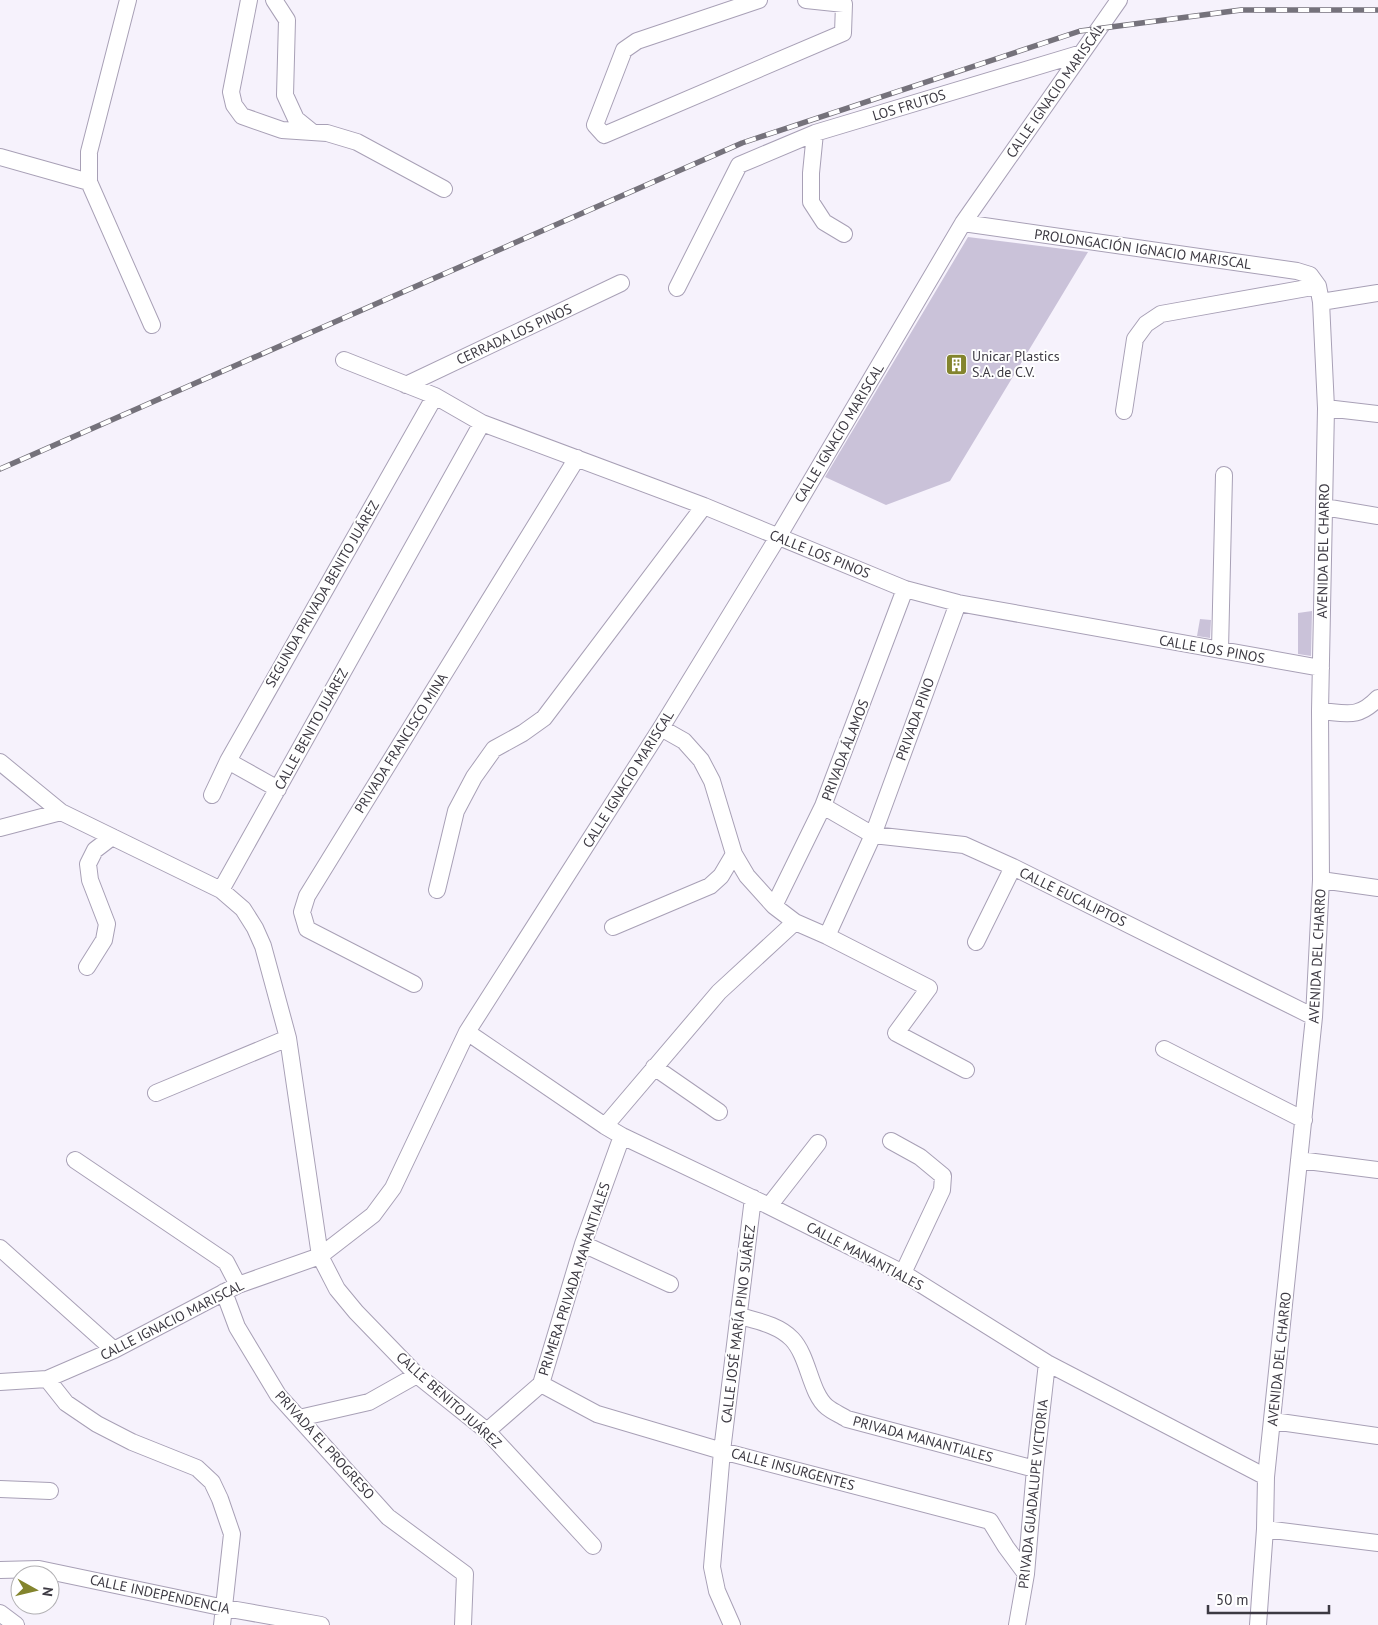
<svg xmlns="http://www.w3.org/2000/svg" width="1378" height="1625" font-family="'PT Sans',sans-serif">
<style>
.building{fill:#cac2d9}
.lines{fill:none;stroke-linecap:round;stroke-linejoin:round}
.minor-casing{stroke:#a8a0b6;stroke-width:18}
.minor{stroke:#fff;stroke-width:16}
.rail-casing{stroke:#75727b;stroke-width:5.5}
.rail{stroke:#fff;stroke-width:4;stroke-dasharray:11;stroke-linecap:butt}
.labels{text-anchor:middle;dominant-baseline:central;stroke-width:4;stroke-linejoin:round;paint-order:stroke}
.street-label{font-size:14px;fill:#3c3942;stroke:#fff}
.poi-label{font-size:14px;fill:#3c3942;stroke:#fff;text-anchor:start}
</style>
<rect width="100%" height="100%" fill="#f6f2fc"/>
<path class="building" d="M968,237L1088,252L950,481L886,505L825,477Z
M1312,611L1311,656L1298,654V613Z
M1200,619L1211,620L1210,638L1197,636Z"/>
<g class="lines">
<defs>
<path id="minor" d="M128,0L89,152V182L152,325
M249,0L231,92L234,105L242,116L282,130L327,133L357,142L444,189
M274,0L287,20L285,95L296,119L312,132
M759,0L637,41L624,50L595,125L604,135L843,33L844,4L806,0
M815,133L811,173V202L824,222L844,234
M0,157L89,182
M963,223L1297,271L1310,275L1318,286L1321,302L1326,408L1320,711L1321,880L1314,1017L1266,1477L1265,1529L1258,1625
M677,288L739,165L815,133L1082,53
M1321,302L1378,293
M344,360L435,396L482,423L704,506L905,589L958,603L1321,668
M406,385L621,283
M1326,408L1378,414
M1124,411L1135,339L1146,324L1161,314L1318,286
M1324,507L1378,516
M1220,650L1224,475
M1320,711C1347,713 1358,719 1378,698
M661,728L684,741L701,760L712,781L734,854L747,876L774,906L795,922L827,936L929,988L896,1033L966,1070
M228,761L278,789
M0,762L61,812L221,890L243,909L255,928L263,946L288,1038L320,1256L337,1289L356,1312L417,1375L487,1431L593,1546
M212,795L228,761L435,396
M823,806L873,835L964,845L1013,867L1314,1017
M0,828L61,812
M1321,880L1378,888
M221,890L482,423
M437,890L456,811L474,777L494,749L523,733L544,718L704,506
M774,906L823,806L905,589
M613,927L710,886L721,876L734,854
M827,936L873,835L958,603
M976,942L1013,867
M87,967L104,940L107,924L90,880L88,864L95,850L112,837
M414,984L307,929L302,912L307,896L577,458
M467,1032L605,1126L622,1136L769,1206L903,1273L1047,1363L1266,1477
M1164,1049L1304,1120
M654,1067L719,1112
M156,1093L288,1038
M605,1126L719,992L795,922
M891,1141L920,1157L943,1176L942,1190L903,1273
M75,1160L226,1262L238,1285
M1299,1160L1378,1170
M769,1206L818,1143
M583,1244L670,1284
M0,1248L114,1350
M224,1292L237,1327L278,1395L388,1517L465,1574L463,1625
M740,1316C757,1321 779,1325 792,1339C809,1357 810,1393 827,1407C833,1412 841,1415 847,1419L1035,1469
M47,1379L66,1403L97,1424L132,1442L197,1468L212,1482L220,1499L232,1534L222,1625
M0,1382L47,1379L114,1350L238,1285L320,1256L373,1215L393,1188L467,1032L661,728L778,537L963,223L1119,0
M541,1384L597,1414L722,1451L990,1521L1006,1547L1026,1574
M299,1418L369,1402L417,1375
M1273,1421L1378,1436
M487,1431L541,1384L583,1244L622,1136
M0,1489L50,1491
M1265,1529L1378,1543
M0,1570L39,1569L225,1608L321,1625
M0,1613L16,1625
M732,1625L717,1591L712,1567L722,1451L753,1198
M1017,1625L1026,1574L1035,1469L1047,1363"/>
</defs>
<use href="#minor" class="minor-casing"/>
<use href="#minor" class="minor"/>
<defs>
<path id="rail" d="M0,469L742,143L1080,31L1241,10H1378"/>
</defs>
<use href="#rail" class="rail-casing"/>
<use href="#rail" class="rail"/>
</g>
<defs>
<symbol id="building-square" viewBox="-11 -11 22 22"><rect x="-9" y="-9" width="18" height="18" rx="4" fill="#83842d" stroke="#fff"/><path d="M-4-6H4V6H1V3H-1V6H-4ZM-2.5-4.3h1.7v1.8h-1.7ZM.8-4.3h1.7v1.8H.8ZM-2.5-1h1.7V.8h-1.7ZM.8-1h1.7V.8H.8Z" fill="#fff"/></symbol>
</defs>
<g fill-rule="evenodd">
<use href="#building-square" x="944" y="352" width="25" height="25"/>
</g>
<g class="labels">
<g class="street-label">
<text transform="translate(1055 91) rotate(-55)">CALLE IGNACIO MARISCAL</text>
<text transform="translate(909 105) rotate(-17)">LOS FRUTOS</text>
<text transform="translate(1143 249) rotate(8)">PROLONGACIÓN IGNACIO MARISCAL</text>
<text transform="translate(514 334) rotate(-25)">CERRADA LOS PINOS</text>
<text transform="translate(839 433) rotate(-59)">CALLE IGNACIO MARISCAL</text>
<text transform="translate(1323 551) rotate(-89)">AVENIDA DEL CHARRO</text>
<text transform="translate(820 554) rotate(22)">CALLE LOS PINOS</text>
<text transform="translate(322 594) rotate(-60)">SEGUNDA PRIVADA BENITO JUÁREZ</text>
<text transform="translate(1212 649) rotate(10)">CALLE LOS PINOS</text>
<text transform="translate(915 719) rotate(-70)">PRIVADA PINO</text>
<text transform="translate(311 729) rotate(-61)">CALLE BENITO JUÁREZ</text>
<text transform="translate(401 743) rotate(-58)">PRIVADA FRANCISCO MINA</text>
<text transform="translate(845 750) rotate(-69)">PRIVADA ÁLAMOS</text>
<text transform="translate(628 779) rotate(-58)">CALLE IGNACIO MARISCAL</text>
<text transform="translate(1073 897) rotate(26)">CALLE EUCALIPTOS</text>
<text transform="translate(1317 956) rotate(-87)">AVENIDA DEL CHARRO</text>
<text transform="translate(865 1256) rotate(28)">CALLE MANANTIALES</text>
<text transform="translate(574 1279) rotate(-72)">PRIMERA PRIVADA MANANTIALES</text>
<text transform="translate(172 1320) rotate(-27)">CALLE IGNACIO MARISCAL</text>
<text transform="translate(738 1324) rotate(-83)">CALLE JOSÉ MARÍA PINO SUÁREZ</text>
<text transform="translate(1279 1359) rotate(-84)">AVENIDA DEL CHARRO</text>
<text transform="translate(449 1400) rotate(42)">CALLE BENITO JUÁREZ</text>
<text transform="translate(923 1439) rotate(15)">PRIVADA MANANTIALES</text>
<text transform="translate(325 1445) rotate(48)">PRIVADA EL PROGRESO</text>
<text transform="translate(793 1469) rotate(15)">CALLE INSURGENTES</text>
<text transform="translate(1033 1494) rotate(-84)">PRIVADA GUADALUPE VICTORIA</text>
<text transform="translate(160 1594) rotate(12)">CALLE INDEPENDENCIA</text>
</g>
<g class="poi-label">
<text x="972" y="356">Unicar Plastics<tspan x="972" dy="16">S.A. de C.V.</tspan></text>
</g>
</g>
<g transform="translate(35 1590) rotate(98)"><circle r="24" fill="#ffffff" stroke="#b1b0b3"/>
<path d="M0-4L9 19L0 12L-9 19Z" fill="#83842d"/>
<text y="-8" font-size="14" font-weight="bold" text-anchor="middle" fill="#3c3942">N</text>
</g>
<path d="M1208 1605v8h121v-8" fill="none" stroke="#3c3942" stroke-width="2.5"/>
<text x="1216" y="1605" font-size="15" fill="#3c3942" stroke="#ffffff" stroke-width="4" paint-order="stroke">50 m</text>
</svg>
